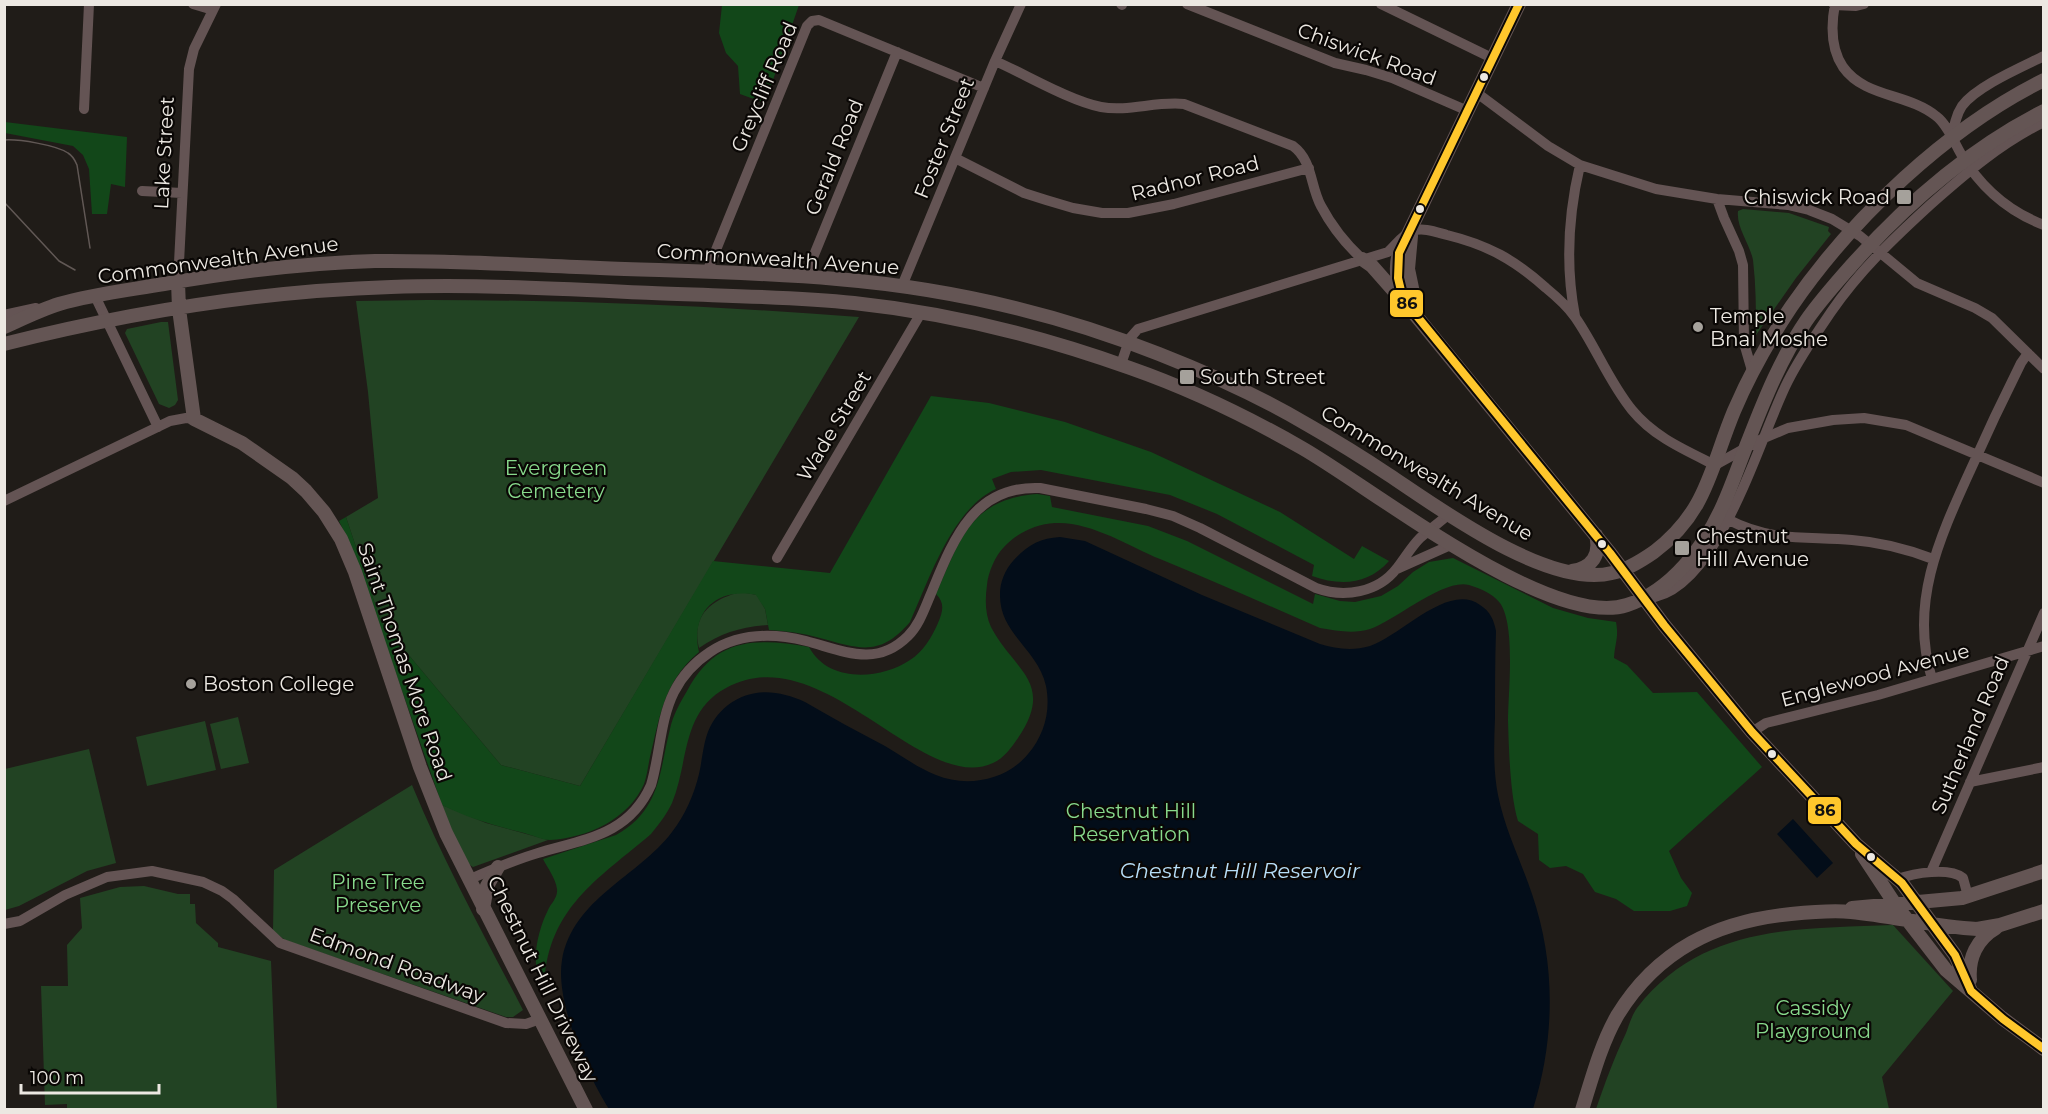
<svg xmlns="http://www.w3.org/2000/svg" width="2048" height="1114" font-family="Montserrat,sans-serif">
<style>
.green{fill:#224323}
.forest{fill:#124719}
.water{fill:#030d19}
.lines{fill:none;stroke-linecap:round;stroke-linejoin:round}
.minor{stroke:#645454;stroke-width:10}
.major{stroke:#645554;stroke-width:14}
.tram{stroke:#615855;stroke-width:1.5}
.bus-1-casing{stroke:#0a0705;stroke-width:12}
.bus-1{stroke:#ffc72c;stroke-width:8}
.bus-dot{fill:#ece8e2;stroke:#0a0705;stroke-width:2}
.poi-dot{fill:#a5a19b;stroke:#0a0705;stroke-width:2}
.labels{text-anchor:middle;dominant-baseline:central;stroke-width:4.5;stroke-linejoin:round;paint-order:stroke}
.street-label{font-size:20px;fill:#ece8e2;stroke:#0a0705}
.poi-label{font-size:20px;fill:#ece8e2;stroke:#0a0705;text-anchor:start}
.park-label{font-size:20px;fill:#88da8c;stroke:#0a0705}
.water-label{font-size:21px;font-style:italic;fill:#b7def8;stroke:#0a0705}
.line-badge{stroke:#0a0705;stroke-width:2}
.pale-badge-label{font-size:16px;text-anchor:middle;font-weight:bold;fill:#111}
</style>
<rect width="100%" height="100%" fill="#201c18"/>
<path class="green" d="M1743,209L1789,213L1829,227L1828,231L1831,234L1796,278L1756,335C1756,310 1756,285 1753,260C1750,244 1736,227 1738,211Z
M428,300C572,300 715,306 859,317L580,786L501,765L381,622L346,517L378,498L368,392L356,301Z
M161,322H168L178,400L175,405L169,408L159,404L125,333L127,329Z
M741,592L757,595L765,609L768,625C741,627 721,633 699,648C691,616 711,599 741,592Z
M238,717L249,763L221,769L210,724Z
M205,721L216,770L147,786L136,737Z
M89,749L116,863L87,871L19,906L5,910V769Z
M412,785C444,863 484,935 523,1010L513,1017H506L285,940L273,931L274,870Z
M442,805L486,823L548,840L473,867C459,860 448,820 442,805Z
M144,886L178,894H190V904H195L196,923L218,943V947L271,961L277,1109L67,1110V1104L45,1105L41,986H68L67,945L82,928L80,898L120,887Z
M1893,925L1953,991L1882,1077L1889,1109H1596C1605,1083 1614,1058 1626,1033C1629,1025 1632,1015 1637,1008C1702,924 1798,929 1893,925Z"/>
<path class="forest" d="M722,5H799L765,103L740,94L738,66L726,53L719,33Z
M5,122L127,137L125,187L111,184L107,214H92L89,169L83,155L73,146L5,133Z
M931,396L989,403L1065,422L1151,452L1280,512L1354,559L1362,546L1389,561C1368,585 1340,586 1312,576L1314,565L1217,514L1170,495L1041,470L1011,472L992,479L996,489C952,509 929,580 910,622C880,657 860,649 820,638C803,633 786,631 769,630L765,609L756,595C717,587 690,612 699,652C664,681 660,716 650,757C648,766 647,776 644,784C629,819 587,838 550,840C542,840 532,835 524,833C495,826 468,818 442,805L353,551L339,521L346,517L381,622L501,765L580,786L713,561L830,573Z
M1037,494L1050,496L1052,507L1148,526L1187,541L1313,604L1315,594L1340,601L1355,602L1381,596L1398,586L1413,572L1429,562L1453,558L1553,608L1588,618L1616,622C1619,638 1615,642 1614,658L1627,665L1653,693L1697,692L1762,767L1669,851L1681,878L1692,893L1687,906L1670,911H1634L1616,899L1595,892L1583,874L1566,866L1550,868L1539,860L1538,834L1518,821C1510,795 1509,750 1508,721C1508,693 1516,626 1500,603C1492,593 1481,589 1469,585C1444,578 1396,620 1370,629C1354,634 1337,631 1320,628C1267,605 1214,581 1160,559C1129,546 1090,521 1055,523C1036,524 1017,533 1004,547C995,556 988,573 987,585C985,599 985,614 991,627C1013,670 1056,682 1018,738C1011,748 1004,758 993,763C922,796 821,635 726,688C681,712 689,762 672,803C667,814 659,824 651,834C602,876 552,905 545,975H538C532,955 539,928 548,910C551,903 558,898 557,889C556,879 547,867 543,859L616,835C661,810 659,772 670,729C673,715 680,703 687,691C716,637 756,638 809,647C828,683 880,680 910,660C923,652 932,637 938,623C943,611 945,603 936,594C960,540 970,499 1037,494Z"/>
<path class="water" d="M1060,537L1085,541L1202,595L1320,644C1336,649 1353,651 1370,646C1401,636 1448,582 1480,605C1490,611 1494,620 1496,631C1495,660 1495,689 1495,718C1494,744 1493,770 1498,795C1505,830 1521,861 1532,894C1556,964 1555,1039 1533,1109H609C587,1074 555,1002 562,960C573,898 638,877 672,832C685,815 694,795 699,774C705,747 703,725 728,705C752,687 779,690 805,702C831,717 858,732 885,746C902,756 918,768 936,775C967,788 1007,780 1028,754C1044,735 1051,711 1046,686C1038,649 999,634 1000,594C1000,582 1005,570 1013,561C1026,546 1040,538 1060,537Z
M1793,819L1833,863L1817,878L1777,834Z"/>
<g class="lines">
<path class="minor" d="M193,4L213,10
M1121,4L1122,5
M1187,4L1335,63L1366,70L1392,78L1468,111
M1381,4L1492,58
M1835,4C1831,25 1831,49 1843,67C1865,98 1908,93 1936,116C1947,124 1954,142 1961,154C1981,188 2007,211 2044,225
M1834,5L1856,6L1864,4
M995,61C1025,74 1070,101 1101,107C1128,112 1156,101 1184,104L1293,146C1313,161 1310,186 1321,206C1331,225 1347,245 1362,259
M1477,93L1548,146L1580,165L1656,189L1717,199L1788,205L1809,210L1832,219L1860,236L1917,283L1975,308L1992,318L2044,369
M84,109L89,4
M1952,137C1954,126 1956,115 1962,106C1977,86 2022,67 2044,56
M955,158L1024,193L1046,200L1073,208L1102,213H1128L1174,204L1309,168
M142,191L182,193
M1717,199L1724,218L1739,251L1743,265L1744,343L1753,374
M707,272L807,26L812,21L819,20L984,88
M805,277L897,52
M178,282L189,69L194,49L216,4
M902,286L995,61L1021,4
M95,296L158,427
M4,315L36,308
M1575,316C1565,264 1568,216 1580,165
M1121,364L1130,338L1138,329L1388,252C1395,246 1403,234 1412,231C1423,227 1436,232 1447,235C1488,245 1515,260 1546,288C1557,297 1567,306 1575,317C1596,347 1609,382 1632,410C1654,437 1685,450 1715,465L1762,439L1788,428L1833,420L1864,418L1906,425L2044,483
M4,501L170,421L186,418L194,419
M1729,520C1771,542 1807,536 1852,540C1879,542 1907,549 1933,559
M777,558L921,313
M1397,569L1453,544
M1647,598C1718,594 1760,435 1788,381C1800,357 1816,334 1831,312C1859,271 1894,238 1930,205C1965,174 2001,143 2044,122
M1932,679C1909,604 1939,539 1970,471C1986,435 2003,399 2021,363L2028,353
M1752,732L1766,723L1878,695L2044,646
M1970,782L2044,767
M1931,872L2044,613
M1898,879C1914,873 1949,867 1963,878L1968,896
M468,880C491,870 514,860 538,853C585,839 629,835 651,785C660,755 660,720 674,692C682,676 695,662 710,652C739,633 774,633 806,641C844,651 876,668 908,636C919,625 924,610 930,596C952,543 972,485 1040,488L1146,509L1173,516L1200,528L1316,588C1344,598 1378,593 1397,568C1405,558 1411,547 1420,538C1429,530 1440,522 1449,514
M4,924L20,921L65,895L107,877L152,871L203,882L222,891L233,899L280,943L506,1023L526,1024L540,1019"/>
<path class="major" d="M1519,4L1399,253C1394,271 1398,291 1408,306L1610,553L1664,625L1752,732L1856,844L1902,883L1955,955L1971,991
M1411,236L1408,269L1417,312
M1362,259L1372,266L1402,300
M178,282L179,309L194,419L242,443L292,478L306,491L324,512L341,539L355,572L420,767L446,833L586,1110
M4,327C22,319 40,310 59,304C93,294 129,290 164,284C233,272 305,263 375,261C450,260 525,265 600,268C679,271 758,272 837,279C946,288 1056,313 1159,354C1210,374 1261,397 1308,425C1336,441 1362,457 1389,475C1440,509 1549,589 1612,573C1627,570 1641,561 1654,552C1707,512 1710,469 1734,411C1749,376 1769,340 1791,307C1852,218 1947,128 2044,80
M4,344C131,312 261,291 391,287C478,284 565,289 652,293C719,296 787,296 854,303C948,313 1041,336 1130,368C1190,389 1248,417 1302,448C1372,488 1550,630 1627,605C1671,591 1705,546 1723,505C1733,483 1740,461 1749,439C1765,398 1781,358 1806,321C1819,302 1835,284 1851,266C1906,204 1969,149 2044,111
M1572,571C1592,568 1601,555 1596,535
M1862,854L1895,904L1946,970L2002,1018L2044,1049
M1852,908L1962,898L2044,871
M483,909L487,886L498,867
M1970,980C1968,958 1977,939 1996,928
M1582,1110C1592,1078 1601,1044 1617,1016C1657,950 1717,921 1791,914C1811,912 1831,910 1851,912C1893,916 1935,927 1977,929L2000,925L2044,911"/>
<path class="tram" d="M4,140C19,139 56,145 68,153C73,156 75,160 77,165L90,248
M4,202L59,261L75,270"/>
<defs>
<path id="bus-1" d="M1519,4L1399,253L1398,278L1403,299L1610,553L1664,625L1752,732L1856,844L1902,883L1955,955L1971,991L2003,1019L2044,1049"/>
</defs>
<use href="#bus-1" class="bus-1-casing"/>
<use href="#bus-1" class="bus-1"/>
</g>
<g class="bus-dot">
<circle cx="1484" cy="77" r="5"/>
<circle cx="1420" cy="209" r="5"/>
<circle cx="1602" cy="544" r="5"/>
<circle cx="1772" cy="754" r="5"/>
<circle cx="1871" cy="857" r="5"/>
</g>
<g class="poi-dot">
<rect x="1896" y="189" width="16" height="16" rx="3"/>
<circle cx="1698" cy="327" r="6"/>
<rect x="1179" y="369" width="16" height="16" rx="3"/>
<rect x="1674" y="540" width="16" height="16" rx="3"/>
<circle cx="191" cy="684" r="6"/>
</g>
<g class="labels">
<g class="street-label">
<text transform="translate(1367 54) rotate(20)">Chiswick Road</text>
<text transform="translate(764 87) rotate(-67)">Greycliff Road</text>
<text transform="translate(944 138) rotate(-68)">Foster Street</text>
<text transform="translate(164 153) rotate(-87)">Lake Street</text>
<text transform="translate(834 157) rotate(-68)">Gerald Road</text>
<text transform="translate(1195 178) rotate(-14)">Radnor Road</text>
<text transform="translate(778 259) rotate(4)">Commonwealth Avenue</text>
<text transform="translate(218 260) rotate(-8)">Commonwealth Avenue</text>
<text transform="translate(834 426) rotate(-59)">Wade Street</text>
<text transform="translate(1427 473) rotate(31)">Commonwealth Avenue</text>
<text transform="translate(405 662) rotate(71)">Saint Thomas More Road</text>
<text transform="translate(1875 675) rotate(-15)">Englewood Avenue</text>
<text transform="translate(1970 735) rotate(-67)">Sutherland Road</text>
<text transform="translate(397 965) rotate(20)">Edmond Roadway</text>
<text transform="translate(543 979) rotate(64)">Chestnut Hill Driveway</text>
</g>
<g class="poi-label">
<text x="1890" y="197" text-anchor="end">Chiswick Road</text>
<text x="1710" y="316">Temple<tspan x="1710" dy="23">Bnai Moshe</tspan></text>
<text x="1200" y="377">South Street</text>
<text x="1696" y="536">Chestnut<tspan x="1696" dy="23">Hill Avenue</tspan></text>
<text x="203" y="684">Boston College</text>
</g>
<g class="park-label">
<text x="556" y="468">Evergreen<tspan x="556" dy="23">Cemetery</tspan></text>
<text x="1131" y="811">Chestnut Hill<tspan x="1131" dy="23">Reservation</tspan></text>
<text x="378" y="882">Pine Tree<tspan x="378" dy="23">Preserve</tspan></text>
<text x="1813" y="1008">Cassidy<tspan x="1813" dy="23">Playground</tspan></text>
</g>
<g class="water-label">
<text x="1240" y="870">Chestnut Hill Reservoir</text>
</g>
</g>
<g class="line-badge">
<rect x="1389" y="289" width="35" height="29" rx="6" fill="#ffc72c"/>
<rect x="1807" y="796" width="35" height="29" rx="6" fill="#ffc72c"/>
</g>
<g class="pale-badge-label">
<text x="1407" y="309">86</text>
<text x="1825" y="816">86</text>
</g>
<rect width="2048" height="1114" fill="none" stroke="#ece8e2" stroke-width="12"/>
<path d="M21 1084v9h138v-9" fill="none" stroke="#ece8e2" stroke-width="3"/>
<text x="30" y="1084" font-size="18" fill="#ece8e2" stroke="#0a0705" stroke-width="4.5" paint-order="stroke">100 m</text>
</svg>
